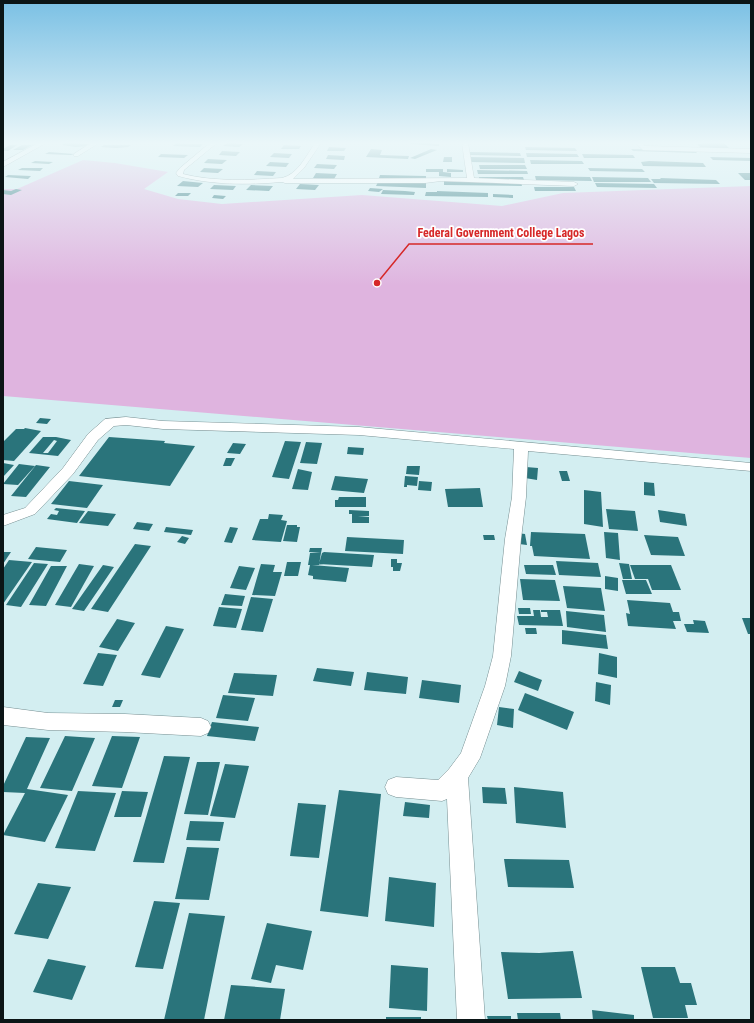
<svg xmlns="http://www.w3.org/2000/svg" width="754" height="1023" font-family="'Roboto Condensed',sans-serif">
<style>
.green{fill:#dfb4df}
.building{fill:#2a747b;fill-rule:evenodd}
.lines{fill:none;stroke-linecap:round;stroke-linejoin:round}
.minor-casing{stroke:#768f92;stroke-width:1}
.minor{fill:#fff;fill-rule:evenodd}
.leader{fill:none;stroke:#d62828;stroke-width:1.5}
.callout-dot{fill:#d62828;stroke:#fff;stroke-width:1.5}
.callout-label{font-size:12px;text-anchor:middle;font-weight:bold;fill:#d62828;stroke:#fff;stroke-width:3.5;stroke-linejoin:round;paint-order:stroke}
</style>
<rect width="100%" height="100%" fill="#d3eef1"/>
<path class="green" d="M83,160L115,163L168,172L144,189L178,199L222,204L362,195L502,206L563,193L751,186V458L3,396V189H17Z"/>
<path class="building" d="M64,143H76L90,144L87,146L76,147L62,145Z
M176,143L203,144L200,147L173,146Z
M227,143H234L243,144L239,147L223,146Z
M410,143H431L439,144V146L410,144Z
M703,143H724L729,148H701L697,144Z
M10,145H17L8,151H3V149Z
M22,145H32L23,150H13Z
M104,145H131L128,147L116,148L101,147Z
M284,145L301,146L299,149H281Z
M329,147L346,148L344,151H327Z
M525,147L575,148L577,151L526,150Z
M371,149L382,150L380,155L409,156L408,159L366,157Z
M431,149L437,150L415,159L410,158Z
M631,149L694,150L697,153L633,151Z
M222,151L240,152L236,156L219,155Z
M49,152L74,154L71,155L45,154Z
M470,152L520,153L521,156L470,155Z
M274,153L292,154L289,158L270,157Z
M526,153L577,154L579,157H527Z
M161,154L188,155L184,158L158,157Z
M582,154L633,155L635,158H584Z
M328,155L345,156L344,160L326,159Z
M444,157H452V162H443Z
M470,157L524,158L525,163L470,162Z
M710,157L751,158V161L713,160Z
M208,159L227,160L222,164L204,163Z
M530,160L582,161L584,164H531Z
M35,161L53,162L49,164L31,163Z
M649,161L703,163L706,167L643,166L641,162Z
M270,162L289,163L286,167L266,166Z
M317,164L337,165L334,169L314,168Z
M479,165H525L527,169H480Z
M22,168H43L40,171L18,170Z
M204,168L223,169L218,173L200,172Z
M588,168L642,169L645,172L590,171Z
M426,169H443V172L451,173V177L439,176V172H426Z
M447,169L463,170V172H447Z
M477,170L527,171L528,174H478Z
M257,171L276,172L273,176L254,175Z
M316,173L337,174L334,179L313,178Z
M738,173H750L751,180H745Z
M8,175L31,176L28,179L5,177Z
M380,175L426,176V179L379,178Z
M535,176L590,177L592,181L536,180Z
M479,177H523L524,180H479Z
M592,177L648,178L651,182H594Z
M660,178L716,180L720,184L654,183L651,179H661Z
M183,181L203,183L198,187L177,186Z
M444,181L521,182L522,186L444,185Z
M378,182L426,183V188L376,186Z
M595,183L654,184L657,188L597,187Z
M300,184L319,185L315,190L296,189Z
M214,185L236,186L233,190L210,189Z
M251,185L273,186L269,191L246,190Z
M534,187H574L576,191H535Z
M370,188L383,189L379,192L368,191Z
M16,189L22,190L11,195L3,194V190L11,191Z
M383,190L405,191L415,192L414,195L381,194Z
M437,191L488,193V197L425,196L426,192H437Z
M178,193H191L188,196H175Z
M493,194L513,195V198L493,197Z
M214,195L226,196L223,199L212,198Z
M40,418L51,419L47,424L36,423Z
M25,428L41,431L14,461L3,460V442L16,429H24Z
M43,437H56L71,440L58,456L29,453ZM54,440L57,441L48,453H43Z
M109,437L165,441L164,443L195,446L170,486L79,476Z
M285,441L301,442L289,479L272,477Z
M306,442L322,443L317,464L300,463Z
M233,443L246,444L240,454L227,453Z
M348,447L364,448L363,455L347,454Z
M226,458H235L231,466H223Z
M3,463L14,465L3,477Z
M19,464L35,466L18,485L3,484Z
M36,465L50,467L26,497L11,496Z
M407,466H420L419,475L406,474Z
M526,467L538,468L537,480L525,478Z
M298,469L312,472L308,490L292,489Z
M559,471H567L570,481H562Z
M335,476L368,479L364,493L331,490Z
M405,476L418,477L417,486L407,485V487H404Z
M69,481L103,485L87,508L51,504Z
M419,481L432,482L431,491L418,490Z
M644,482L654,483L655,496L644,495Z
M480,488L483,507H448L445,489Z
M584,490L601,492L603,527L584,524Z
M339,497H366V507H335V500H338Z
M56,508L85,511L77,523L47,519L51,514L57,515L59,511L54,510Z
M606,509L635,511L638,531L609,529Z
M349,510L369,511V516L358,517H369V523H352V514H349Z
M658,510L685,514L687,526L660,522Z
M88,511L116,514L108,526L79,523Z
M269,514L283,515L281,520L287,521L281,542L252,540L260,519H268Z
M137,522L153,524L149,531L133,529Z
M287,525H297V527H300L297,542L283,541Z
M166,527L193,530L191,535L164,532Z
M230,527L238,528L232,543L224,542Z
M531,532L585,534L590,559L534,556L532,546H530Z
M604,532L618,533L620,560L606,558Z
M517,533L525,534L527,545L519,544Z
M483,535H494L495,540H484Z
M644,535L678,537L685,556L651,555Z
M182,536L189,538L185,544L177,542Z
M347,537L404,540L403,554L345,551Z
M135,544L151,546L108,612L91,609Z
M36,547L67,550L60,562L28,559Z
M310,548H322L321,553L309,552Z
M3,552H11L3,564Z
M324,552L374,555L372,567L319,564L322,553Z
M310,553H321L319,565H312L349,568L346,582L313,579V576L308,575L310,565H308Z
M391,559H397V563H402L400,571H393V567H391Z
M9,560L32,562L3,604V569Z
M556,561L598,563L601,577L559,575Z
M287,562H301L298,576H284Z
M34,563L48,564L21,607L6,605Z
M619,563L629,564L632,579H623Z
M79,564L94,566L71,607L55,605Z
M261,564L275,565L273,572H282L275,596L252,595Z
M103,565L114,567L84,611L72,609Z
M524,565H553L556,575L526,574Z
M630,565H671L681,590H652L648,579H635Z
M51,566H67L46,606L29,605Z
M239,566L255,568L246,590L230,588Z
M605,576L618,578V591L605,589Z
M520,579L555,580L560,601L523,600Z
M622,580H646L652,594H626Z
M563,586L601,588L605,611L567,608Z
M225,594L245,596L242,606L221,605Z
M251,597L273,599L263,632L241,630Z
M627,600L670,603L673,612H679L681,621H673L676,629L628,626L626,613L630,614Z
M219,607L242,609L236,628L213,626Z
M518,608H530L531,614H519Z
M533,610H540L541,617H548L547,612H541V610H560L563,626L519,625L517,616H534Z
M566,611L604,615L606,632L567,627Z
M742,618H751V634H748Z
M117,619L135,623L118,651L99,647Z
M693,620L705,621L709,633L687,632L684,624H694Z
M166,626L184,629L160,678L141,675Z
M525,628H536L537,634H526Z
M562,630L606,635L608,649L562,644Z
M98,653L117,655L103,686L83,684Z
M599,653L617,657V678L598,674Z
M317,668L354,672L351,686L313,681Z
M519,671L542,680L538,691L514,682Z
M367,672L408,677L406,694L364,690Z
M234,673L277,675L273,696L228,693Z
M422,680L461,685L459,703L419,698Z
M596,682L611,685L610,705L595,701Z
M525,693L574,712L567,730L518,710Z
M223,695L255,698L248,721L216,718Z
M115,700H123L120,707H112Z
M499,707L514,709L513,728L497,725Z
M212,722L259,727L255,741L207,736Z
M65,736L95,738L72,791L40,788Z
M112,736L140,737L122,788L92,786Z
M26,737L50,738L27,789L68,795L45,842L3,835L25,793L3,792V786Z
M164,756L190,757L164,863L133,862Z
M197,762H220L208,815L184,814Z
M225,764L249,766L235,818L210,816Z
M482,787L505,788L507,804L483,803Z
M514,787L563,792L566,828L516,823Z
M339,790L381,794L368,917L320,911Z
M78,791L116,793L95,851L55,848Z
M122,791L148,792L141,817H114Z
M405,802L430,805L429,818L403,816Z
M298,803L326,805L319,858L290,856Z
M190,821L224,822L220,841L186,840Z
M187,847L219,848L209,900L175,899Z
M504,859L569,860L574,888L508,887Z
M389,877L436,883L434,927L385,921Z
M38,883L71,887L48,939L14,934Z
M154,901L180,903L163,969L135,967Z
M189,913L225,916L204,1020H164Z
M267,923L312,931L303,970L276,965L271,983L251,979Z
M573,951L582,998L508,999L501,952L539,953Z
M48,959L86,966L72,1000L33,992Z
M391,965L428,968L427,1011L389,1008Z
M641,967H675L680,983H691L697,1005H685L688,1018H653Z
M231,985L285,989L280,1020H224Z
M592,1010L634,1015V1020H593Z
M517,1013H560L561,1020H518Z
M487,1016H511V1020H488Z
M386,1017H421V1020H386Z"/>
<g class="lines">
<defs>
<path id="minor" d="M38,143H46L3,167V162Z
M91,143H99L78,156H74V154Z
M210,143H217L184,170L183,174C214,182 250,180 282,178C298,174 306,156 315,143H321L304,168L293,179L467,178L462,143H468L474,178L574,182L578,184L574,186L441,181L425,183H285L282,182C248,185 210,185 178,176L176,173L180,168Z
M636,143H642L645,146L751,149V153L643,150Z
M126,417L163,421L359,427L751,463V471L528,451L526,497L521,539L511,656L505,686L480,758L468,778L485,1020H457L447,799L442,801L396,797L388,794L385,787L388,780L396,777L438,780L449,769L461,753L485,686L493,656L505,539L512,497L514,449L359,435L163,429L126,425L114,426L98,440L73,474L35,514L3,526V515L25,508L63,468L88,434L105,419Z
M3,707L48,713L125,714L201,718L208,721L211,727L208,733L201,736L125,732L48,730L3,725Z"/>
</defs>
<use href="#minor" class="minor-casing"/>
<use href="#minor" class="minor"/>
</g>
<linearGradient id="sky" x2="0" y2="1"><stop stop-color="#7ac0e4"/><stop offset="0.5" stop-color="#ebf7f9"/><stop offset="1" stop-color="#ebf7f9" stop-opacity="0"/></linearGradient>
<rect width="754" height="286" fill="url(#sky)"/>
<path class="leader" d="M377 283L409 244H593"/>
<circle class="callout-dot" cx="377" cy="283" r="4"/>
<g class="callout-label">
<text x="501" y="237">Federal Government College Lagos</text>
</g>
<rect width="754" height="1023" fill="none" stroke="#0b1516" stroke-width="8"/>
</svg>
